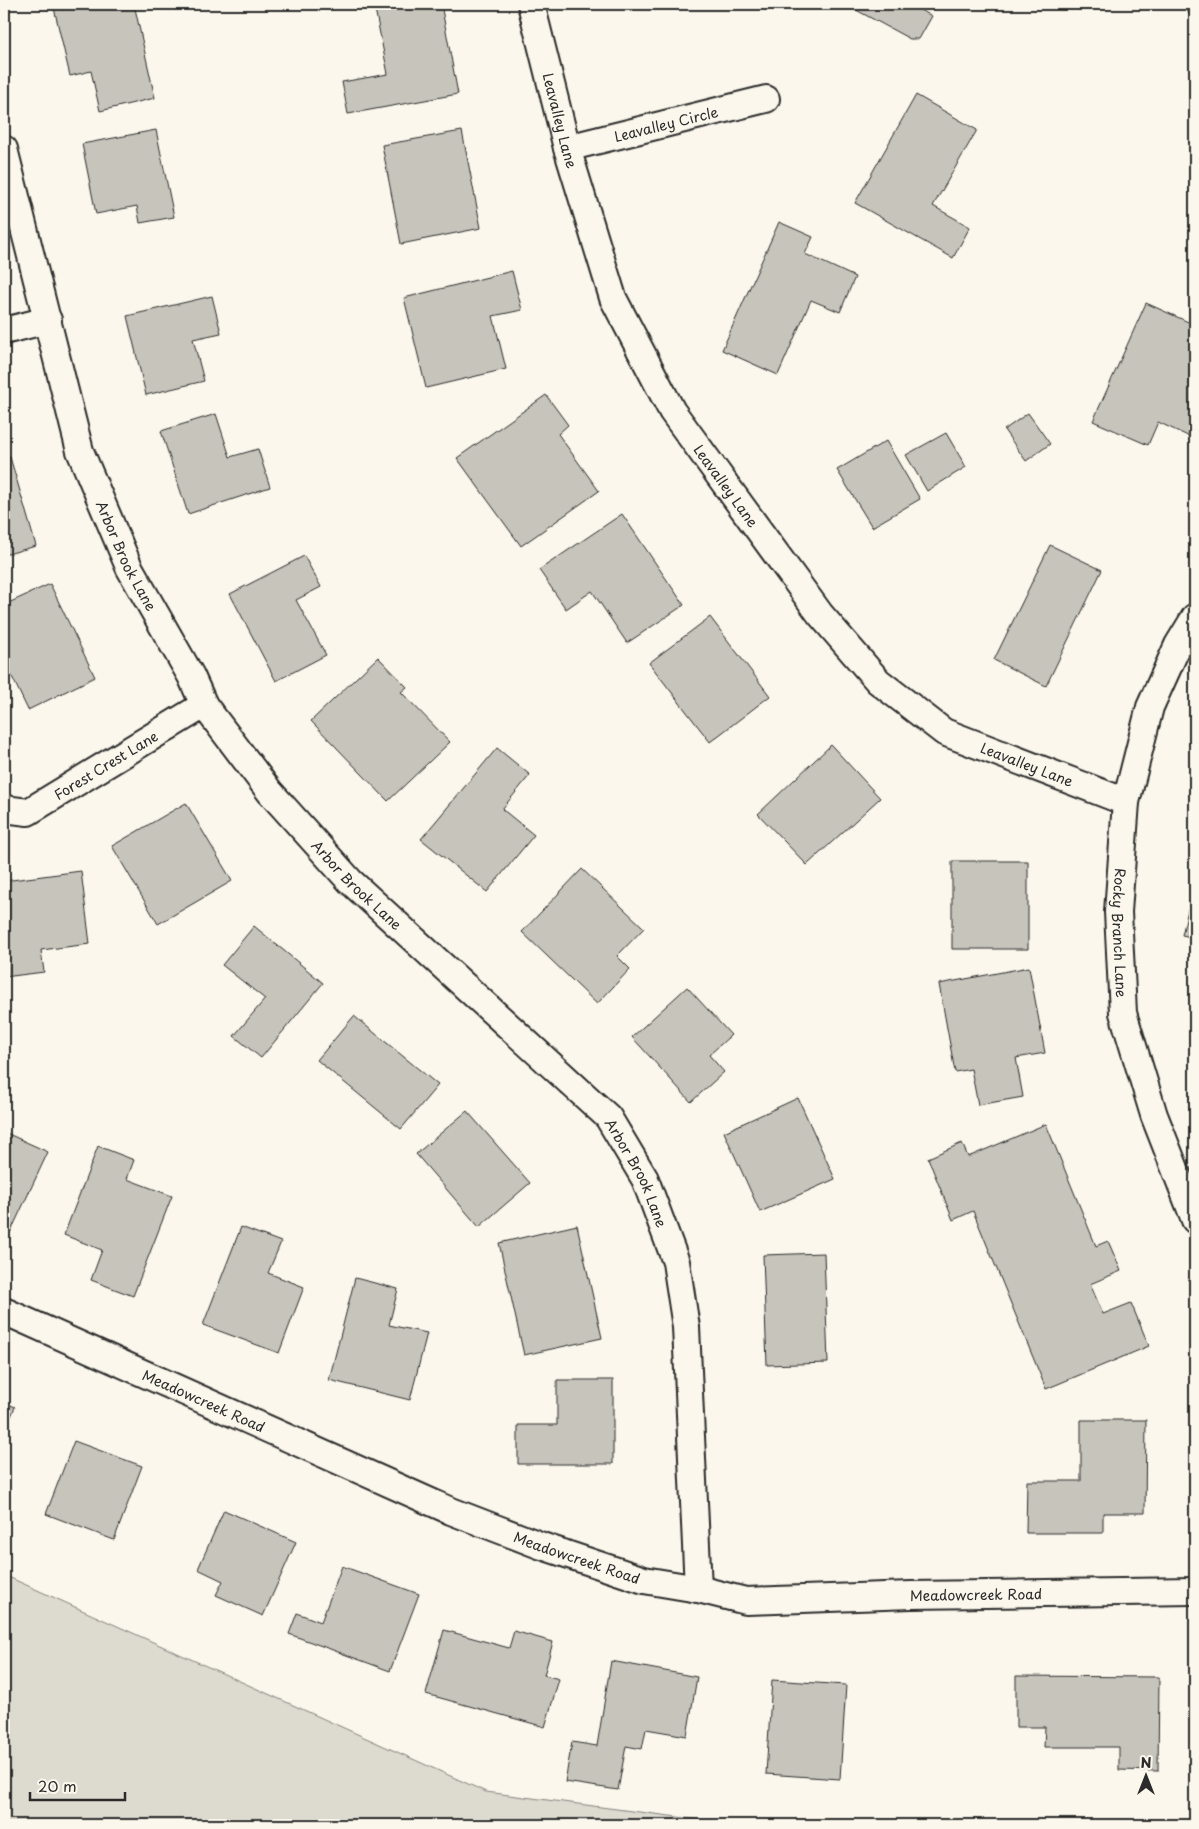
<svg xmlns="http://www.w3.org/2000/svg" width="1199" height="1829" font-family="'Playpen Sans',sans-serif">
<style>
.green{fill:#dddad0;stroke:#84827e}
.building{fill:#c7c4bc;stroke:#2b2b2b}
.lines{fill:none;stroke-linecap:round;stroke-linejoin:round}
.street-casing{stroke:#2b2b2b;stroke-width:30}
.street{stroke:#fbf7ec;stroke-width:26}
.labels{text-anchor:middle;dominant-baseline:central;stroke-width:4.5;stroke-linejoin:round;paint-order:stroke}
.street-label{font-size:14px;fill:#2b2b2b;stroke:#fbf7ec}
</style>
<rect width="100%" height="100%" fill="#fbf7ec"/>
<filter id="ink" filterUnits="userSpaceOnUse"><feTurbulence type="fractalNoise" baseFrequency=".02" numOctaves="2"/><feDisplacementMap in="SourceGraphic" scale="10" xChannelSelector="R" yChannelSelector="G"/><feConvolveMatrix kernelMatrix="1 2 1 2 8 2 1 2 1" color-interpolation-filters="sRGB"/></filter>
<g filter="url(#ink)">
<path class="green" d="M4,1575L486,1792L739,1825H4Z"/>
<path class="building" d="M73,4H134L155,98L100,111L91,71L70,76L54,8Z
M374,4H441L458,94L348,114L342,82L388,74Z
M845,4H914V7L932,16L919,39H910Z
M1185,4H1195V29Z
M916,95L977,130L933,206L970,227L953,258L855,203Z
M156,130L174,217L140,223L137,206L96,214L82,144Z
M462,131L481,228L401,244L382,145Z
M779,222L813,237L805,254L855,277L840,312L811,300L778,375L722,350Z
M512,271L522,310L493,316L506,369L426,388L404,298Z
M212,296L221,333L193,339L204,381L146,395L127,316Z
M1146,303L1195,325V368L1190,379L1195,382V425L1190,437L1158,422L1148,445L1093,421Z
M546,395L568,425L558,434L599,491L521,546L457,458Z
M1028,413L1050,444L1026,461L1004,430Z
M216,414L230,457L258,449L270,487L188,514L161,431Z
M946,433L966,467L927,491L906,455Z
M886,441L920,499L872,527L837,470Z
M10,457L36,546L4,555V459Z
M622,514L684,605L627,643L592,591L566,609L539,570Z
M1050,545L1102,570L1046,686L994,660Z
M304,556L321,587L296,600L326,655L276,681L230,594Z
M50,584L95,677L28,710L4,660V605Z
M710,617L770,696L710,742L649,663Z
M378,657L407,687L401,692L450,742L388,801L311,721Z
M831,745L880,798L807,865L758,814Z
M497,748L530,775L502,809L534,835L487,892L421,839Z
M186,803L232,881L158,924L112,846Z
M952,861H1028V949H952Z
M582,869L644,928L617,956L630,969L597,1004L522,932Z
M81,871L90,944L41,950L44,972L4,977V881Z
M1195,881V938L1182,935Z
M254,926L323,983L261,1058L234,1036L265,999L222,965Z
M1029,967L1045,1053L1016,1058L1023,1097L978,1105L971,1069L955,1072L939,984Z
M687,987L731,1035L709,1055L724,1072L691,1102L632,1037Z
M354,1016L438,1085L401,1129L317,1060Z
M798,1098L835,1179L760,1212L724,1132Z
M467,1111L530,1183L479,1227L416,1154Z
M1046,1124L1096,1246L1108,1241L1121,1271L1090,1284L1103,1314L1131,1303L1149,1346L1046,1389L973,1211L953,1220L928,1158L962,1143L968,1157Z
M4,1132L48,1152L10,1233L4,1230Z
M98,1146L134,1160L127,1179L172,1196L133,1296L91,1280L102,1250L64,1235Z
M577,1225L602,1338L524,1355L499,1243Z
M241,1227L281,1242L268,1273L304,1287L279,1353L203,1325Z
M824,1253L828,1363L767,1365L763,1255Z
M355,1278L398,1289L389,1325L427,1333L410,1400L329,1380Z
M557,1380H613V1464H518V1425H557Z
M4,1402L15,1407L4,1433Z
M1081,1420H1146L1145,1513H1103V1533H1026L1027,1481H1081Z
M74,1441L142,1466L114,1540L46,1514Z
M224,1510L296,1542L263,1616L216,1595L223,1581L198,1569Z
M342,1566L419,1594L390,1671L289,1634L297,1613L321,1622Z
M444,1630L509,1648L514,1631L553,1642L544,1675L559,1679L545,1727L426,1694Z
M611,1661L697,1677L687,1736L646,1729L642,1749L626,1746L618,1790L565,1782L572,1742L597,1746Z
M1016,1676L1159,1677L1158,1771L1119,1770V1747H1044L1045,1727H1016Z
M772,1680L846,1685L840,1779L766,1774Z"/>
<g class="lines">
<defs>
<g id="street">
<path id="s1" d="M531,4L567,148L613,298L672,411L820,614L878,681L944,732L1126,802"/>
<path id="s2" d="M567,148L766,99"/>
<path id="s3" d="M4,149L80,451L129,567L191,676L204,705L270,792L350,881L608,1117L645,1179L676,1262L686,1327L698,1589"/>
<path d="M4,331L48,320"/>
<path id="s4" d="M1195,617L1178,645L1150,707L1126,802L1118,912L1123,1013L1154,1115L1195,1220"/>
<path id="s5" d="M4,809L28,812L204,705"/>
<path id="s6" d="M4,1311L451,1511L542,1546L644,1580L698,1589L746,1601L911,1595L1195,1591"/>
</g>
</defs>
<use href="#street" class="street-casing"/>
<use href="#street" class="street"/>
</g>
</g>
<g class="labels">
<g class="street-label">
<text stroke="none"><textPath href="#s1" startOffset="120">Leavalley Lane</textPath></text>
<text stroke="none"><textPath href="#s2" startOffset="102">Leavalley Circle</textPath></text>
<text stroke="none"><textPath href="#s1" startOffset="525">Leavalley Lane</textPath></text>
<text stroke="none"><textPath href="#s3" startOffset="426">Arbor Brook Lane</textPath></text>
<text stroke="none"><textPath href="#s5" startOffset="115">Forest Crest Lane</textPath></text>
<text stroke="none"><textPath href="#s1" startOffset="945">Leavalley Lane</textPath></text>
<text stroke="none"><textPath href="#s3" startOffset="831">Arbor Brook Lane</textPath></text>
<text stroke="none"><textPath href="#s4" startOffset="330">Rocky Branch Lane</textPath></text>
<text stroke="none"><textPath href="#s3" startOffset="1236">Arbor Brook Lane</textPath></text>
<text stroke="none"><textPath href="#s6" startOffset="219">Meadowcreek Road</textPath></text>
<text stroke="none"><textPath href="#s6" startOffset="624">Meadowcreek Road</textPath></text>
<text stroke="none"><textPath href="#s6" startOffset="1029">Meadowcreek Road</textPath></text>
</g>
</g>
<rect width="1199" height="1829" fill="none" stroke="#fbf7ec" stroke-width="20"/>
<rect x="10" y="10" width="1179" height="1809" fill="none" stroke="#2b2b2b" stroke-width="2" filter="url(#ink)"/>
<g transform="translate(1146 1776)" stroke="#fbf7ec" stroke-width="4" paint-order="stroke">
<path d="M0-4L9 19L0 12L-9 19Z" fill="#2b2b2b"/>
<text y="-8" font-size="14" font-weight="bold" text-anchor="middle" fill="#2b2b2b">N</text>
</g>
<path d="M30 1792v8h95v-8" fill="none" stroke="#2b2b2b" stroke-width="2.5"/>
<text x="38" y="1792" font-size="15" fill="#2b2b2b" stroke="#fbf7ec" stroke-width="4" paint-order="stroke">20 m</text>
</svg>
